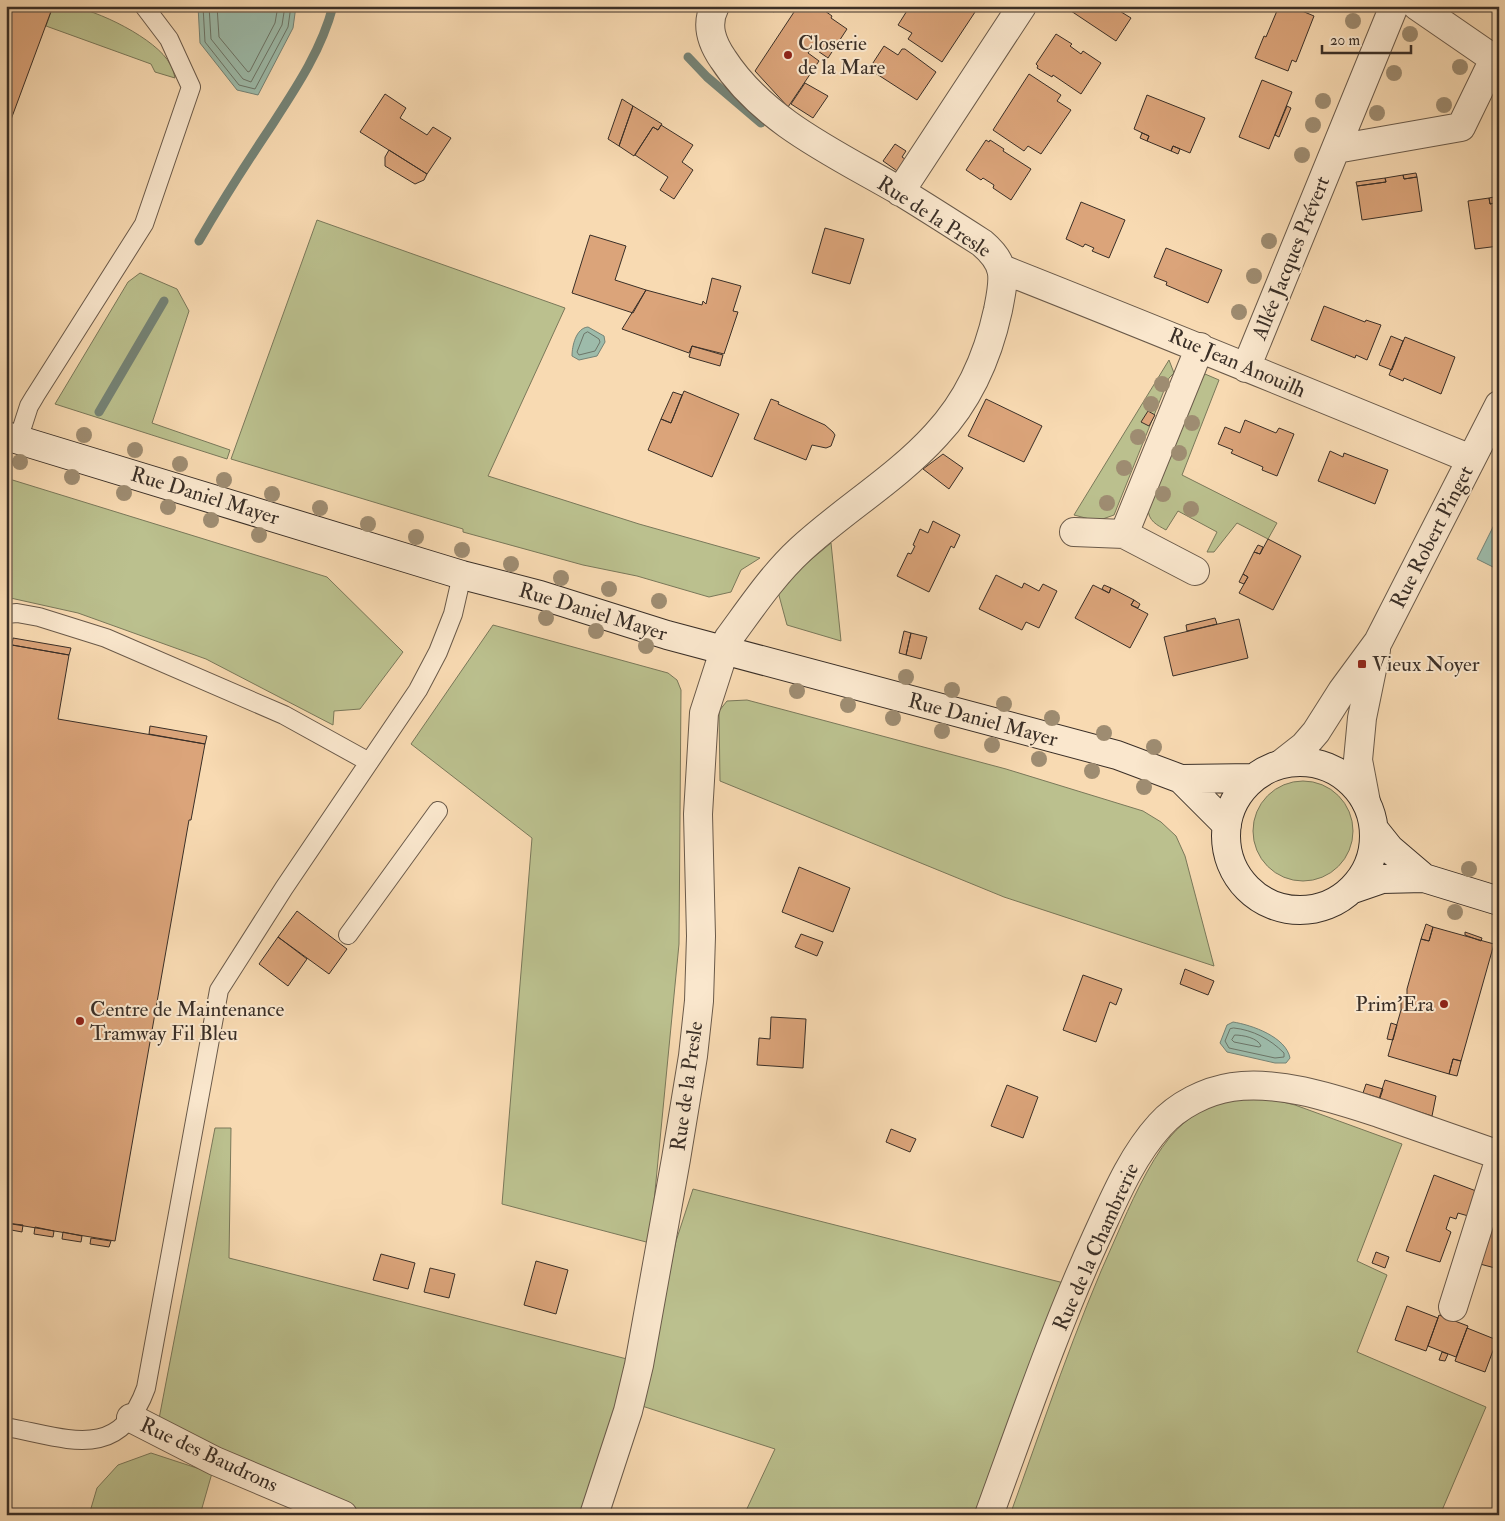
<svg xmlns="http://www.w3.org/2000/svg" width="1505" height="1521" font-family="'IM FELL Double Pica',serif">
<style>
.green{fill:#bbc08e;stroke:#7a785a}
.water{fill:#9dbbaa;stroke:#758376}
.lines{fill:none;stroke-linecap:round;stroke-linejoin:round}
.shore{stroke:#6c7568;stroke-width:1}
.stream{stroke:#758376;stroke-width:9}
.building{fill:#dba47a;stroke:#3a2f27}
.service-casing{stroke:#6a5a4a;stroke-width:20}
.minor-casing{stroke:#6a5a4a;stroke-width:30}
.secondary-casing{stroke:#3a2f27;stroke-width:30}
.service{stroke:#fae7cd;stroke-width:18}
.minor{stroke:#fae7cd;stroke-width:28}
.secondary{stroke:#fae7cd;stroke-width:28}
.tree{fill:#9e8c71}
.poi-dot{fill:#8f2418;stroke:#fae7cd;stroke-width:2}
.labels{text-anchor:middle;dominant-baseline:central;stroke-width:4;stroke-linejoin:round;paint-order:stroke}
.poi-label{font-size:21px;fill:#3a2f27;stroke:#fae7cd;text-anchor:start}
.street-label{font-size:21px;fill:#3a2f27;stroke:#fae7cd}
</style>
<rect width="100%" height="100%" fill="#f8dab2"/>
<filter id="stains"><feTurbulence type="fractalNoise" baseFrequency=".004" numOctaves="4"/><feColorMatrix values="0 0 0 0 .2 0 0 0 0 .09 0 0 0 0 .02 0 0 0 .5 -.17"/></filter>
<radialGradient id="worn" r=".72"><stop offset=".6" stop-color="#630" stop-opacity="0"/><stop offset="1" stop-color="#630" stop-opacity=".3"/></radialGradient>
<path class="green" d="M53,6C58,6 63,6 68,6C96,9 157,39 170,64C173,68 174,74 175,78L155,72L151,64L46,26Z
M317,220L565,308L488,476L639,524L760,558L741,570L731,592L709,597L637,576L583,565L463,532V529L231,459Z
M140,273L177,289L189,311L152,423L230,450L227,459L55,404L128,282Z
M1169,360L1174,373L1169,378L1114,515L1097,521L1074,515Z
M1205,374L1219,380L1182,475L1277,523L1268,539L1237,523L1214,552H1207L1217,532L1178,511L1166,530C1157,525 1148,521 1148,508L1200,381Z
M6,478L327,577L403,652L360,709L334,711L333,725L206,659L78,613L6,597Z
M831,543L841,641L787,625L777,588Z
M493,625L668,673L677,680L681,690L679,944L650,1243L502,1204L532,838L411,744Z
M747,700L1006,769L1143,811L1161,822L1176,836L1185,856L1214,966L1004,897L720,781L719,711L727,701Z
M1253 831a50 50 0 1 1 100 0a50 50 0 1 1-100 0Z
M1230,1098L1271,1099L1295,1105L1402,1144L1357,1261L1387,1275L1357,1352L1486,1407L1440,1515H1010C1044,1422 1075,1327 1116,1237C1130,1205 1148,1164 1170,1137C1186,1118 1206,1106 1230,1098Z
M215,1128H231L229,1258L627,1359L618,1399L582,1515H357L252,1469L158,1424Z
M693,1189L1064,1283L978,1515H744L775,1449L642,1406L676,1241Z
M151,1453L212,1473L200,1515H89L97,1488L118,1465Z"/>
<path class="water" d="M198,6H296L293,28L258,95L237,90L200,43Z
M588,327L604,336L605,342L597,356L579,360L572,356C572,346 576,328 588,327Z
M1499,515V570L1477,559Z
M1233,1022C1252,1025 1286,1037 1290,1058L1286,1063H1275L1227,1052L1220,1043L1227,1025Z"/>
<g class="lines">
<path class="shore" d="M203,6L205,42L239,85L255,89L288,27L291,6
M209,6L211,39L243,79L251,82L282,25L285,6
M217,6L219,37L248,72L250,71L275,23L278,6
M588,332L599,339L600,342L595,351L579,355L577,352L584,334Z
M1234,1028C1253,1030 1270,1039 1284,1053V1057L1275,1058L1229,1048L1225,1041L1230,1029Z
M1235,1035C1243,1035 1258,1038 1261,1046L1259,1047L1234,1042L1232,1040Z"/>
<path class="stream" d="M688,57L707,77L761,123
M199,241C221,203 244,167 268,131C294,91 321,52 333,6
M99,412L164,301"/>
</g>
<path class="building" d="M6,6H53L6,133Z
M765,6H778L774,12Z
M798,6H818L832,16L831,18L847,29L828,58L812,47L808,53L819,61L788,107L755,71Z
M910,6H979L942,62L908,39L912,33L898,25Z
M1074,6H1120L1118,10L1131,18L1116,41L1071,11Z
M1279,6H1290L1314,16L1296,62L1292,60L1288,71L1255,58L1264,36L1266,37Z
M1056,34L1072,44L1070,46L1081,54L1083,51L1101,63L1081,94L1053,75L1052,77L1037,68L1038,66L1036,64Z
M884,46L898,55L902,49H905L936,72L917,100L869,69Z
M1029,74L1061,95L1057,101L1071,110L1041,154L1028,146L1024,151L993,130Z
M1262,80L1292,92L1269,149L1239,137Z
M805,83L828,96L813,118L791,104Z
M385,94L406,108L400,118L427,135L433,127L451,138L427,174L360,132Z
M1147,95L1205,118L1190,153L1173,146L1171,151L1147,141L1149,136L1134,129Z
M622,99L633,106L619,146L608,139Z
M633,106L662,124L658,130L653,127L634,156L619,146Z
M1287,106L1291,108L1279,137L1275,135Z
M661,125L693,145L682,162L693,170L674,199L660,190L668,177L635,155L653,127L658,130Z
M1142,133L1149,136L1147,141L1140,138Z
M986,140L989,142L990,140L1004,149L1003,151L1031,169L1011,200L993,188L994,185L983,178L981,180L966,170Z
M895,144L906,151L902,157L908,161L900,173L883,161Z
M1173,146L1180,149L1178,154L1171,151Z
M389,150L427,174L424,180L415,184L385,166V157Z
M1416,173L1417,177L1404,179L1403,175Z
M1403,175L1404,179L1417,177L1422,211L1362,220L1357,186L1386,182L1385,178Z
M1385,178L1386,182L1357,186L1356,182Z
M1499,196V202L1490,204L1489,198Z
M1489,198L1490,204L1499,202V246L1475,249L1468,201Z
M1081,202L1125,220L1109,258L1092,251L1094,248L1085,244L1083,247L1066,239Z
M825,228L864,239L850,284L812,273Z
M590,235L626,246L615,280L646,290L633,313L572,293Z
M1166,248L1222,270L1208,303L1166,285L1167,282L1154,277Z
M712,278L741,286L733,311L738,312L724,354L692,346L689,353L622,329L646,290L702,305L703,301L706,304Z
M1324,306L1365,322L1366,320L1381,325L1367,360L1356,355L1355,358L1311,340Z
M1391,336L1403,341L1392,370L1379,365Z
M1405,337L1455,357L1441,394L1404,378L1403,381L1389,375Z
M692,346L723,355L720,366L689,357Z
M684,391L739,414L712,477L648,450L661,419L671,423Z
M673,392L682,395L671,423L661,419Z
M771,399L779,402L778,404L825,425L833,432L835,435L831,446L826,448L812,445L806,460L754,439Z
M986,399L1042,426L1024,462L968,436Z
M1148,411L1155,415L1149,426L1141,422Z
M1245,420L1276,433L1279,428L1294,434L1277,476L1262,470L1263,467L1231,453L1233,450L1218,444L1225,427L1240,433Z
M1330,451L1343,457L1344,453L1388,470L1375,504L1318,481Z
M943,454L963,468L949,489L923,469Z
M933,521L960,535L954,548L951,546L929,592L897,576L908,553L911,554L915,546L913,545L920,529L928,533Z
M1268,539L1301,556L1273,610L1239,593L1248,577L1243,574L1254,552L1260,554Z
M1258,545L1263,547L1260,554L1254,552Z
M1243,574L1248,577L1244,584L1239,582Z
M996,575L1022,588L1024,583L1039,591L1043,584L1057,591L1039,628L1026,622L1022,630L979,609Z
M1093,585L1109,593L1111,588L1134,600L1131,605L1148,614L1130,648L1075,618Z
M1104,585L1111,588L1109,593L1102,589Z
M1134,600L1140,604L1138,608L1131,605Z
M1215,618L1217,624L1187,631L1186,625Z
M1239,619L1248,658L1173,676L1164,637Z
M904,631L911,633L906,655L899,653Z
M911,633L927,637L921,659L906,655Z
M13,638L71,648L69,655L12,645Z
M12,645L69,655L58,719L205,744L191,820H189L115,1241L6,1223V677Z
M150,726L207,736L205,744L149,734Z
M799,867L850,888L833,932L782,912Z
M297,911L347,949L329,974L278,937Z
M1426,924L1433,927L1429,941L1421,939Z
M1433,927L1494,944L1461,1061L1453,1059L1449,1074L1388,1056L1401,1010L1407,1012L1411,998L1407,997V989L1421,939L1429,941Z
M1465,932L1482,938L1481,941L1465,935Z
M801,934L823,942L817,956L795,947Z
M278,937L307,959L288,986L259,964Z
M1185,969L1214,981L1208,995L1180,984Z
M1083,975L1122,989L1116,1005L1110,1002L1096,1042L1063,1030Z
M1407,995V997L1411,998L1407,1012L1401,1010V996Z
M771,1017L806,1019L803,1068L757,1065L759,1038L770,1039Z
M1391,1023L1397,1025L1393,1040L1387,1039Z
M1453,1059L1461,1061L1457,1076L1449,1074Z
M1385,1080L1436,1096L1432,1116L1379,1099Z
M1366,1084L1383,1089L1380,1098L1363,1093Z
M1007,1085L1038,1097L1023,1138L991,1126Z
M891,1129L916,1139L910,1152L886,1142Z
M1434,1175L1484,1194L1475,1218L1458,1213L1456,1219L1450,1217L1446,1229L1451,1232L1440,1262L1406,1251Z
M1494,1220L1499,1222V1264H1497L1495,1268L1480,1264Z
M6,1223L23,1225L22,1232L6,1229Z
M35,1227L54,1231L53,1237L34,1234Z
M63,1232L82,1236L81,1242L62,1239Z
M91,1238L111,1241L109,1247L90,1244Z
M1376,1252L1389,1257L1385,1268L1372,1263Z
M381,1254L415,1263L408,1289L373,1280Z
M536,1261L568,1270L556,1314L524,1305Z
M430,1268L455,1274L449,1298L424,1292Z
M1407,1306L1438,1318L1426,1351L1395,1340Z
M1439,1315L1468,1326L1456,1357L1428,1346Z
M1467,1328L1497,1340L1485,1372L1455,1361Z
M1442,1352L1448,1354L1445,1361L1439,1360Z"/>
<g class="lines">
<defs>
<path id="service" d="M18,440L29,406L35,396L144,224L191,87L169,39L144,6
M6,614L17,613L39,617L106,638L284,715L369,762
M348,935L438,811
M6,1427C67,1438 119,1463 146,1388L219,990L284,888L418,690L438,652L453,614L462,575"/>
<path id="minor" d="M715,6C705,25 712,43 723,59C763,121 836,154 898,190C926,207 954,225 982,243C1008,265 1004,279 998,310C988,356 968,401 936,435C896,479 843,510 800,550C772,576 751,608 728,639
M1336,149L1461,127L1494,59L1417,6
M900,192L1022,6
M1002,269C1159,331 1315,395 1471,459
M1246,368L1394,6
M1074,532L1124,534L1195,571
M1124,534L1200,347
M1281,764L1304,746L1316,732L1342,691L1378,642L1499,405
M1366,802L1358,760L1362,718L1376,650
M1453,1307L1499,1161
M131,1418L215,1461L343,1515
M594,1515L628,1411L639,1365L676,1159L693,1056L699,1001L701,936L698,814L704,713L724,651
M989,1515C1023,1422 1055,1328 1096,1238C1114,1199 1131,1157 1160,1125C1178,1105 1206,1091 1232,1087C1280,1080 1335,1099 1379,1113C1419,1127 1459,1141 1499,1155"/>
<path id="secondary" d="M6,436L462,575L540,595L667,635L1117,755L1181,779L1254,778
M1226 836a74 74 0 1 1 148 0a74 74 0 1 1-148 0Z
M1181,779L1227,825
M1374,829L1390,849L1424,878
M1353,889L1382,879L1424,878L1499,901"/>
</defs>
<use href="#service" class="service-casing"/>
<use href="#minor" class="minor-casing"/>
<use href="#secondary" class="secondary-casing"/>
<use href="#service" class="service"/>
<use href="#minor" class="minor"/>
<use href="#secondary" class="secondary"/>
</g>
<g class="tree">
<circle cx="1353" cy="21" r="8"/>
<circle cx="1410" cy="34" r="8"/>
<circle cx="1460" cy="67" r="8"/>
<circle cx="1394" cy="73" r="8"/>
<circle cx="1323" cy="101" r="8"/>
<circle cx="1444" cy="105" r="8"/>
<circle cx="1377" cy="113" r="8"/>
<circle cx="1313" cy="125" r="8"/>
<circle cx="1302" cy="155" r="8"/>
<circle cx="1269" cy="241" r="8"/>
<circle cx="1254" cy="276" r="8"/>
<circle cx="1239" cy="312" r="8"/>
<circle cx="1162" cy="384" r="8"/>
<circle cx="1151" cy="404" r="8"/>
<circle cx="1192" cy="423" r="8"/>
<circle cx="84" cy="435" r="8"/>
<circle cx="1138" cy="437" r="8"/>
<circle cx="135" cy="450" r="8"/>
<circle cx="1179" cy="453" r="8"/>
<circle cx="20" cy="462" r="8"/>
<circle cx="180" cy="464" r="8"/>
<circle cx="1124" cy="468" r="8"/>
<circle cx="72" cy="477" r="8"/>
<circle cx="224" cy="480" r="8"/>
<circle cx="124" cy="493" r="8"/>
<circle cx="272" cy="494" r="8"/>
<circle cx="1163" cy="494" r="8"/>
<circle cx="1107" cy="503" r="8"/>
<circle cx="168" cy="507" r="8"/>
<circle cx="320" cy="508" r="8"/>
<circle cx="1191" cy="509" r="8"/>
<circle cx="211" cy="520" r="8"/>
<circle cx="368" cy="524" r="8"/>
<circle cx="259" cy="535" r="8"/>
<circle cx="416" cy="537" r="8"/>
<circle cx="462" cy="550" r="8"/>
<circle cx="511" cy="564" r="8"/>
<circle cx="561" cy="578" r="8"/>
<circle cx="609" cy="589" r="8"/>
<circle cx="659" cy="601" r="8"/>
<circle cx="546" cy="618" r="8"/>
<circle cx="596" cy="631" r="8"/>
<circle cx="646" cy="646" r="8"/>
<circle cx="906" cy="677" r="8"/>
<circle cx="952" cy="690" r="8"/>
<circle cx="797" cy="691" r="8"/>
<circle cx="1004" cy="704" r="8"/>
<circle cx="848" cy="705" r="8"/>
<circle cx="893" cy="718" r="8"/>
<circle cx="1052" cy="718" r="8"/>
<circle cx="942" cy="731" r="8"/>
<circle cx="1104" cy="733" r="8"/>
<circle cx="992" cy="745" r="8"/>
<circle cx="1154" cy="747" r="8"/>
<circle cx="1039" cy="759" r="8"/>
<circle cx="1092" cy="771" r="8"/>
<circle cx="1144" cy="787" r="8"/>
<circle cx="1469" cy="869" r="8"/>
<circle cx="1455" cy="912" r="8"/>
</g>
<g class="poi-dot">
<circle cx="788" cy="55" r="5"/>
<rect x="1357" y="659" width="10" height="10" rx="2.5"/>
<circle cx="1444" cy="1004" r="5"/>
<circle cx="80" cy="1021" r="5"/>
</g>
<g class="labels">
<g class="poi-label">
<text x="798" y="43">Closerie<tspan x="798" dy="24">de la Mare</tspan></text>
<text x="1372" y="664">Vieux Noyer</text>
<text x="1434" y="1004" text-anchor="end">Prim'Era</text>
<text x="90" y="1009">Centre de Maintenance<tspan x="90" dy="24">Tramway Fil Bleu</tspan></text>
</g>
<g class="street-label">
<text transform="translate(934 217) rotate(33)">Rue de la Presle</text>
<text transform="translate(1291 258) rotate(-68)">Allée Jacques Prévert</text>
<text transform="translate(1237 363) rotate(23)">Rue Jean Anouilh</text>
<text transform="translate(205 496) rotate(17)">Rue Daniel Mayer</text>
<text transform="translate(1432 537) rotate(-63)">Rue Robert Pinget</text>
<text transform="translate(593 612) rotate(17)">Rue Daniel Mayer</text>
<text transform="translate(983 720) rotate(15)">Rue Daniel Mayer</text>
<text transform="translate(687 1086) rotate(-82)">Rue de la Presle</text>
<text transform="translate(1096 1247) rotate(-66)">Rue de la Chambrerie</text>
<text transform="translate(209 1455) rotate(25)">Rue des Baudrons</text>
</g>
</g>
<rect width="1505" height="1521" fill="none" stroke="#f8dab2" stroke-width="25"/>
<rect x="8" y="8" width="1490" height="1506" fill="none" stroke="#3a2f27" stroke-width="2.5"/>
<rect x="12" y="12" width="1480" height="1496" fill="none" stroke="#3a2f27"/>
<path d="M1322 45v8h89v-8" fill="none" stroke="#3a2f27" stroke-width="2.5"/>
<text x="1330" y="45" font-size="15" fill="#3a2f27" stroke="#fae7cd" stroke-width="4" paint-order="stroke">20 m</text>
<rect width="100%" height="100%" filter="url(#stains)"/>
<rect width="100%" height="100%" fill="url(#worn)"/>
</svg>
